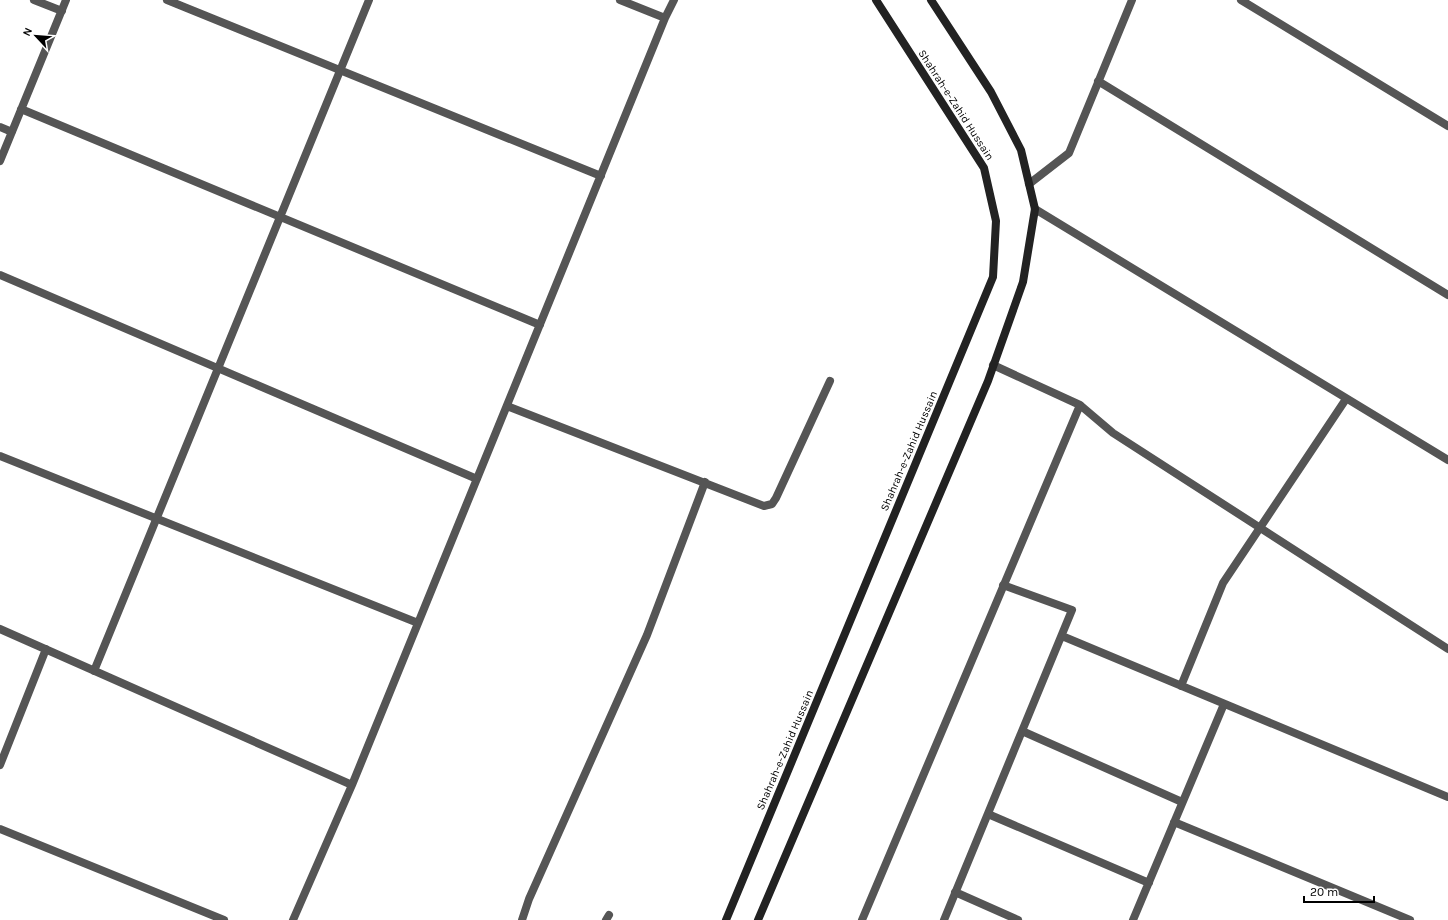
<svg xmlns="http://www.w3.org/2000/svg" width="1448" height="920" font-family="Karla,sans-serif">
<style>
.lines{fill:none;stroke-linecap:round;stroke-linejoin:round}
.service{stroke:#555;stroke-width:8}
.minor{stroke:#555;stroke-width:8}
.tertiary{stroke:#555;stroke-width:8}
.secondary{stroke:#222;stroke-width:8}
.labels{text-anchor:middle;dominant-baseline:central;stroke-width:3;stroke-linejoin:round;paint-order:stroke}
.street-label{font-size:11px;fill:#000;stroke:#fff}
</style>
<rect width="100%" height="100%" fill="#fff"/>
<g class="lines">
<path class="service" d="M1241,0L1448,126
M993,365L1080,405L1113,433L1448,649
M1062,636L1448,797
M1181,686L1223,583L1346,399
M1022,731L1182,802
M988,814L1149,883
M1174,822L1410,920
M955,892L1018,920
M862,920L1080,405
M944,920L1072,610L1003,585
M1133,920L1224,704"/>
<path class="minor" d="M34,0L62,11
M167,0L601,176
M620,0L665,18
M1098,81L1448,295
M21,109L540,325
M0,127L12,132
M0,161L66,0
M1029,184L1069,153L1132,0
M0,275L477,479
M507,406L764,506L772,504L776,498L830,381
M0,456L418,623
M0,629L352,785
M94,671L369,0
M0,765L46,649
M0,829L224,920
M293,920L352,785L665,18L674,0
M522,920L529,899L647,635L705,482
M606,920L609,915"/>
<path class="tertiary" d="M1035,209L1448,460"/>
<path class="secondary" d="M726,920L993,277L996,221L984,168L876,0
M758,920L988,381L1023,282L1035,209L1021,150L991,92L931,0"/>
</g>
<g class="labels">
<g class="street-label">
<text transform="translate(956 105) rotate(57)">Shahrah-e-Zahid Hussain</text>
<text transform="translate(909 451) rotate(-67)">Shahrah-e-Zahid Hussain</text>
<text transform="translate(785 750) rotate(-67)">Shahrah-e-Zahid Hussain</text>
</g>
</g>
<g transform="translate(36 36) rotate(296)" stroke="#ffffff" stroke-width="3" paint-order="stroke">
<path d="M0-3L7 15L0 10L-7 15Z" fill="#000000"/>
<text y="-6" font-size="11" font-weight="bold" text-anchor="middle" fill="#000000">N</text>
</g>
<path d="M1304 896v6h70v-6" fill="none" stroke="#000000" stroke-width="2"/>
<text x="1310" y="896" font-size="12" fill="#000000" stroke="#ffffff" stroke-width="3" paint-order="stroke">20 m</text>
</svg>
